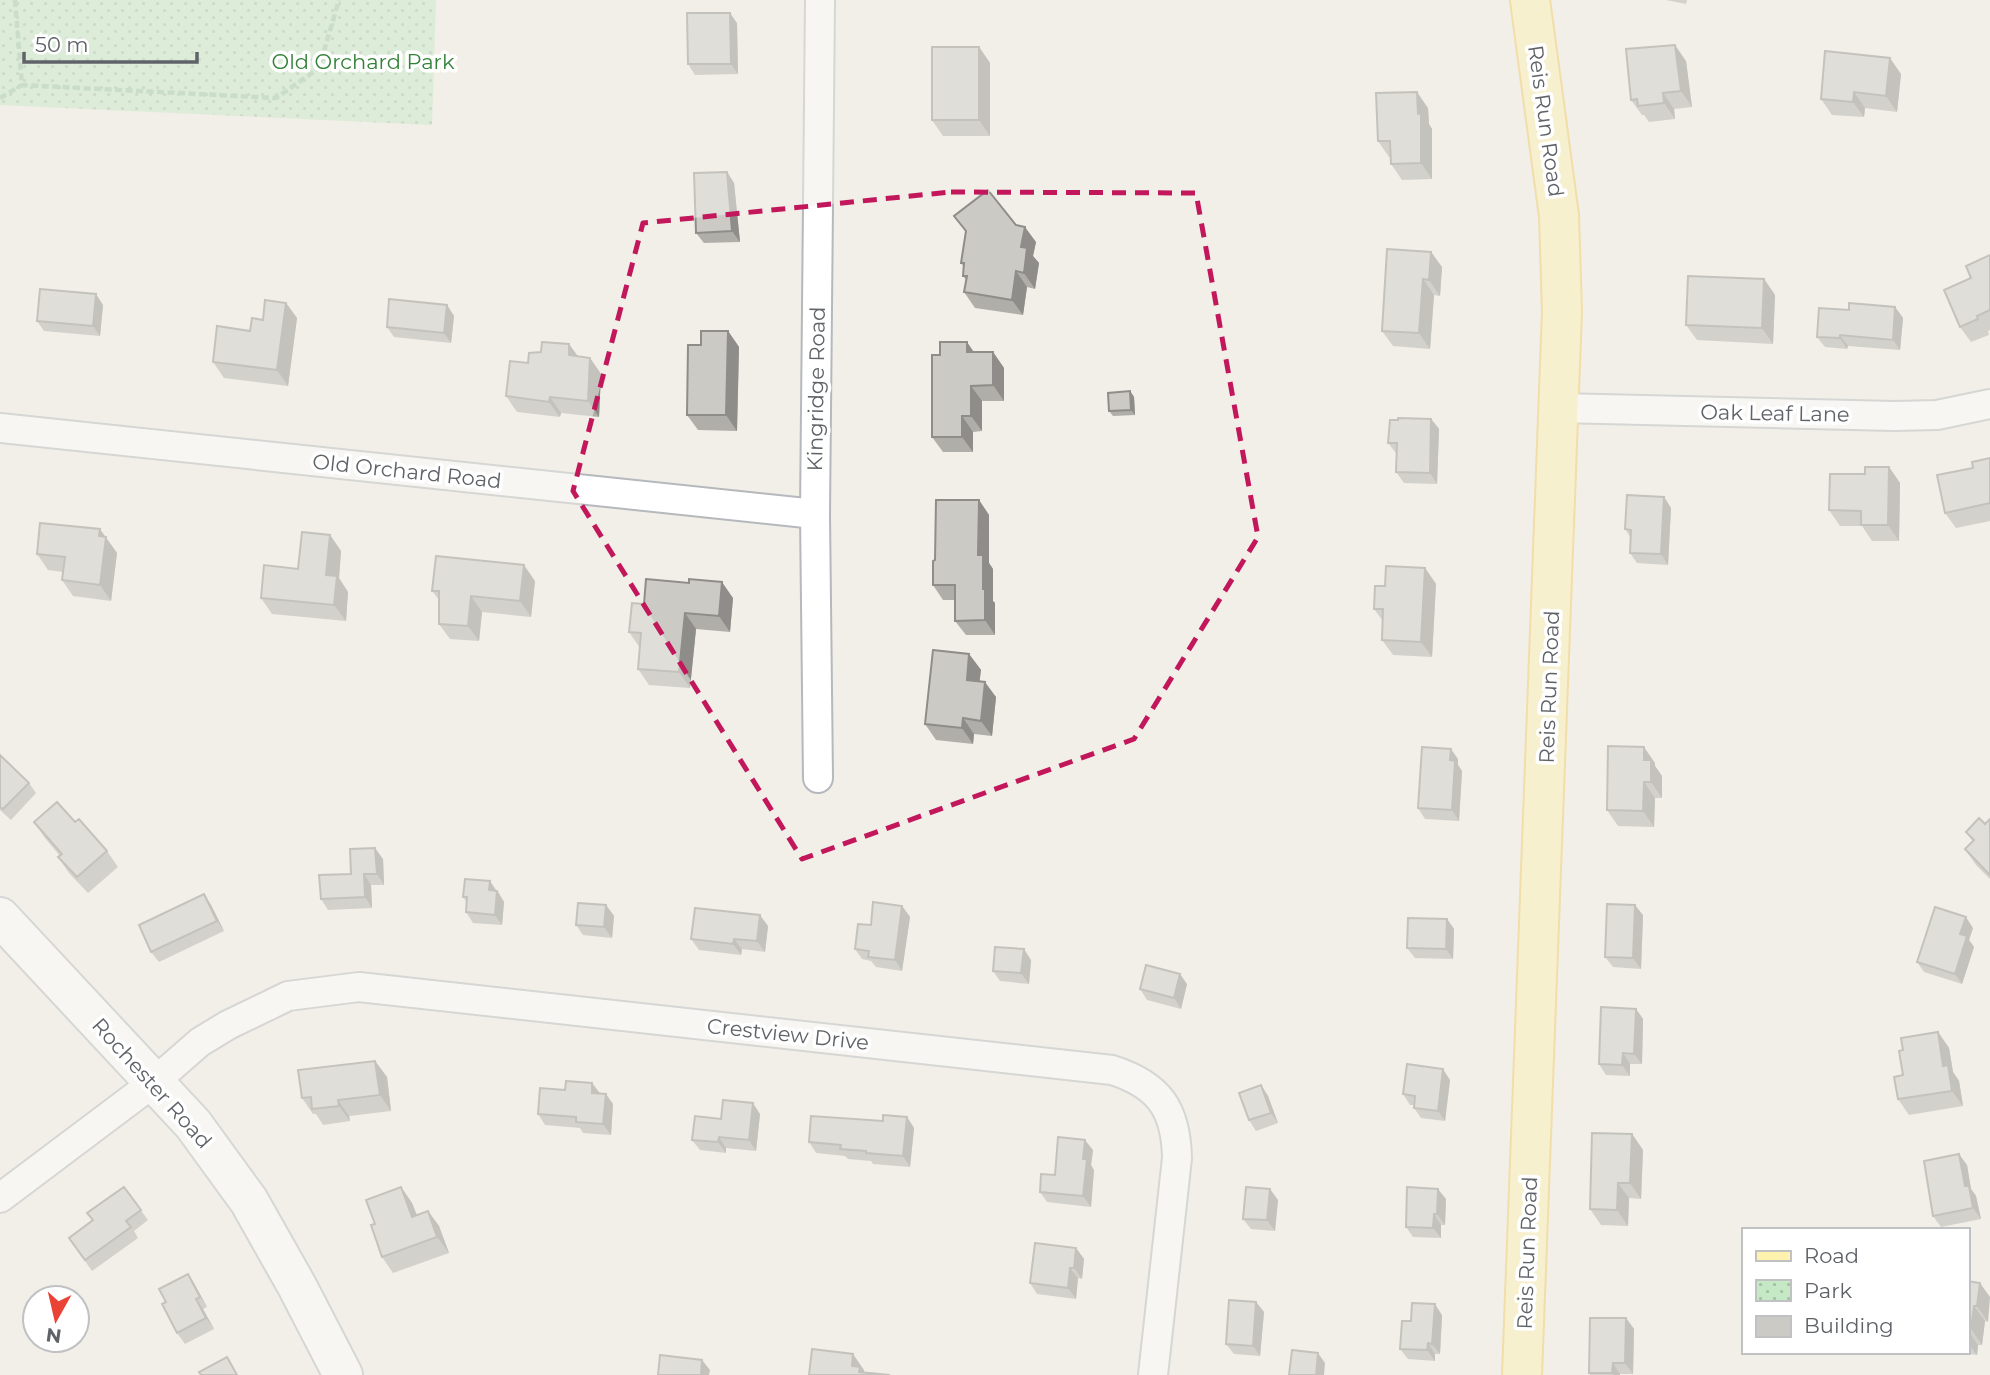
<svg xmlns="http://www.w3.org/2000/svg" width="1990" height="1375" font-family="Montserrat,sans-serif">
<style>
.park{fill:url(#park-dots)}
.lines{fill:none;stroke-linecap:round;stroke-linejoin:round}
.street-casing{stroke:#b5b8bc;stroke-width:32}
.secondary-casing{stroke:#b6babf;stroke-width:42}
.primary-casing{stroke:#f2c960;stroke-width:42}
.path{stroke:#9cc7a9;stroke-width:4.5;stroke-dasharray:7 3.5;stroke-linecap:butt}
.street{stroke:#fff;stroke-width:28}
.secondary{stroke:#fff;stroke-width:38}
.primary{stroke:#fff2af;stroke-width:38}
.wall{fill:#afaea9}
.shaded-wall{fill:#8f8d8a}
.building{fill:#cccac5;stroke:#8f8d8a;stroke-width:2}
.marked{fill:none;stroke:#c2185b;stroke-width:5;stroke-dasharray:14 9;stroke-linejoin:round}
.labels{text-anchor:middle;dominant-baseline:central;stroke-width:7;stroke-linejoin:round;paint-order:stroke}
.park-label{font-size:21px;fill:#348238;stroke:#fff}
.street-label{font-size:21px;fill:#5f6368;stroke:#fff}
</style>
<defs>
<pattern id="park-dots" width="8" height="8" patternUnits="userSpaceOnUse" patternTransform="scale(1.75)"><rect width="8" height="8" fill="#c5e8c5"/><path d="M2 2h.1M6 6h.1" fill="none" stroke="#a3c0a4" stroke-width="1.8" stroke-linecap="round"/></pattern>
</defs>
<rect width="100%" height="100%" fill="#f1efe8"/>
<path class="park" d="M0,0H436L432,125L0,105Z"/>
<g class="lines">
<defs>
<path id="street" d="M1559,408L1894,416L1937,415L1990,404
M0,428L815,514
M818,778L815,514L820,0
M0,1198L153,1083L200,1042L228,1025L288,996L359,987L1112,1070C1159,1085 1176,1109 1177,1158L1153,1375"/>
<path id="secondary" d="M0,917L193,1124L249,1201L297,1286L343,1375"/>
<path id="primary" d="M1522,1375L1562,311L1559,216L1530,0"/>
</defs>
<use href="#street" class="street-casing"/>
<use href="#secondary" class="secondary-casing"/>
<use href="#primary" class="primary-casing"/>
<path class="path" d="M15,0L22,85L276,98L319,68L339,0
M0,98L22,85"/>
<use href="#street" class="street"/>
<use href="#secondary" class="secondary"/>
<use href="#primary" class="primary"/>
</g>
<path class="wall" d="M1666,0H1687L1686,4Z
M737,23L738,74L695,75L688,64Z
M979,47L990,63V136H943L932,120Z
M1686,61L1692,107L1674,109L1675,119L1649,122L1644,115H1642L1631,100Z
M1901,74L1897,112L1865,108L1864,117L1832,115L1821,99Z
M1428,108L1429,124L1432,129V179L1402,180L1391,164V157H1389L1378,141Z
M727,172L734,183L740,242L704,243L696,233Z
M954,216L1016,225L1036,242L1033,256L1039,263L1035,289L1027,287L1023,315L975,308L964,292L966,280L963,276L964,267L961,263L966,232Z
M1431,252L1442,267L1440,296L1434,295L1430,349L1393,346L1382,331Z
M1990,255V330L1988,331L1989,335L1971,342L1960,327L1971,278Z
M1764,279L1775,295L1773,344L1697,340L1686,325Z
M286,303L297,318L288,386L224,378L213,362Z
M103,305L100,336L44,331L37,321Z
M447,305L454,316L451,343L394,337L387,327Z
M1895,307L1903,318L1900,350L1848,346L1847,349L1825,347L1817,337L1849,310Z
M728,331L739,347L737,431L698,430L687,415L701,345Z
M569,344L577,356L590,358L601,374L599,417L561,413L560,417L517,412L506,396L528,363L541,352Z
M974,352H993L1004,368V401H982V431L973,432V452H943L932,437Z
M1130,391L1134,397L1135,415L1113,416L1109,411Z
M1431,419L1439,429L1437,484L1404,483L1396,472L1397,454L1396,453L1388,443Z
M1990,458V521L1956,528L1945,513L1973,468Z
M1889,467L1900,483L1899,541H1872L1862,526H1840L1829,510L1865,474Z
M1664,497L1671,508L1668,565L1637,563L1630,553L1631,538L1625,529Z
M979,500L989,515V563L993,569V601L995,603V635H966L955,621V600H943L933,585L935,560Z
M330,535L341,551L339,578L348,592L346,621L272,614L261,598L298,569Z
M105,537L117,553L111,601L73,596L62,580L63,572L48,570L37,554Z
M1425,568L1436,584L1432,657L1393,655L1382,640L1383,621L1374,609L1385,586Z
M535,581L531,617L482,612L479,641L450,639L439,624V600L432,591Z
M733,598L730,632L696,629L690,688L649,685L638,669L640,648L629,632L644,604Z
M969,654L981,670L979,681L996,697L992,736L974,734L973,744L936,740L925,724Z
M0,755L29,783L36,793L11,820L0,810Z
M1458,759V765L1462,771L1459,821L1425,819L1418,808Z
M1655,763V766L1662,776V798H1655L1654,827L1618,826L1607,810Z
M1990,819V879L1976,865L1965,849L1973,842L1966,832L1985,824Z
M34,822H75L107,851L118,867L88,893L69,873L58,857L60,856L45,838Z
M383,859L384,885H371L372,908L328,910L321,899Z
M498,891L504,902L502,925L473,923L466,912L467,902L463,897Z
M204,894L211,905L224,931L159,962L151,952Z
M606,905L614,916L612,938L583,935L576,925Z
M902,906L910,917L902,971L876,967L871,961L862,959L855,949L871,925Z
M1643,915L1641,969L1613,967L1605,957Z
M1447,919L1454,929L1453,959L1415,958L1407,948Z
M768,926L765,952L742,949L741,955L699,950L691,939Z
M1973,928L1969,940L1974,947L1962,984L1924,972L1917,962Z
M1031,960L1029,984L1000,981L993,971Z
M1187,984L1181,1009L1147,1000L1140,989Z
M1636,1009L1643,1019L1642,1064H1630V1076L1606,1075L1599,1064Z
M1938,1032L1949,1048L1953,1072L1959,1081L1963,1106L1909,1115L1898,1099L1903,1075V1050Z
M375,1061L387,1077L391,1111L349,1116L350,1121L323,1125L316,1114H313L302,1098Z
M1450,1080L1445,1121L1421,1118L1414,1108V1105H1410L1403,1094Z
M592,1083L600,1093L613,1104L611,1135L583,1133L580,1128L545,1125L538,1114L565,1090Z
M1261,1085L1268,1096L1278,1123L1256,1131L1249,1120Z
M760,1114L756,1151L726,1148V1153L700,1150L692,1140L721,1119Z
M907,1117L914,1128L910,1167L873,1164L871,1161L848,1159L845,1156L816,1153L809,1142L883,1121Z
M1632,1134L1643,1150L1641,1199L1629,1198L1628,1226L1601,1225L1590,1209Z
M1093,1150L1091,1165L1094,1170L1091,1207L1047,1202L1040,1192L1055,1175Z
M1967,1165L1971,1189L1976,1196L1981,1219L1941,1227L1933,1216Z
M124,1187L148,1220L134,1231L138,1238L92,1271L69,1238L93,1220Z
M401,1187L412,1203L417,1215L428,1211L439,1226L449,1253L393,1273L382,1257L375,1224Z
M1446,1199L1445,1225H1441V1238L1413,1237L1406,1227Z
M1278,1200L1275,1231L1251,1229L1243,1219Z
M1076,1248L1084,1259L1082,1279L1078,1278L1076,1299L1037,1294L1030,1283Z
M188,1274L195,1285L207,1307L203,1309L214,1329L185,1344L177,1333L166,1302Z
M1967,1281L1988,1322L1985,1321L1982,1345H1978L1977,1355L1957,1352H1967Z
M1256,1302L1264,1312L1260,1356L1234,1354L1226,1344Z
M1442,1315L1440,1354H1435V1361L1408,1359L1400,1349L1411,1321Z
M1626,1318L1634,1329L1633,1374H1620V1375H1590L1589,1373Z"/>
<path class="shaded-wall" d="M730,13L737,23L738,74L731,64Z
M1675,45L1686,61L1692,107L1681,91Z
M979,47L990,63V136L979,120Z
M1890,58L1901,74L1897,112L1886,96Z
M1417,92L1428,108L1429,124L1432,129V179L1421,163Z
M1854,92L1865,108L1864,117L1853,102Z
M1663,93L1674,109L1675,119L1664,103Z
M727,172L734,183L740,242L732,231Z
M1025,227L1036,242L1033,256L1039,263L1035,289L1024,273L1021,247Z
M1431,252L1442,267L1440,296L1429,280Z
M1016,271L1027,287L1023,315L1012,300Z
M1423,279L1434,295L1430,349L1419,333Z
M1764,279L1775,295L1773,344L1762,328Z
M96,294L103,305L100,336L93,326Z
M286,303L297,318L288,386L277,370Z
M447,305L454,316L451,343L444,333Z
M1895,307L1903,318L1900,350L1893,340Z
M728,331L739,347L737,431L726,415Z
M1840,335L1848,346L1847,349L1840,338Z
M967,342L978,358L967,352Z
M569,344L580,359L569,355Z
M993,352L1004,368V401L993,385Z
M590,358L601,374L599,417L588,401Z
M971,386L982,401V431L971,416Z
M1130,391L1134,397L1135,415L1131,410Z
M550,397L561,413L560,417L549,402Z
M962,416L973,432V452L962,437Z
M1431,419L1439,429L1437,484L1430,473Z
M1889,467L1900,483L1899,541L1888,525Z
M1664,497L1671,508L1668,565L1661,554Z
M979,500L989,515V563L993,569V601L995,603V635L985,620L983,589L978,555Z
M100,529L117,553L111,601L100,585Z
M330,535L341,551L339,578L348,592L346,621L334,605L326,575Z
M524,565L535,581L531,617L520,601Z
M1425,568L1436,584L1432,657L1421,642Z
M722,582L733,598L730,632L719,616Z
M471,596L482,612L479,641L468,626Z
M685,613L696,629L690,688L679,672Z
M969,654L981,670L978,695L967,680Z
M985,682L996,697L992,736L981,721Z
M963,718L974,734L973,744L962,728Z
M1644,747L1655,763V766L1662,776V798L1651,782L1644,760Z
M1451,749L1458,759V765L1462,771L1459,821L1452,810L1450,760Z
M1644,782L1655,798L1654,827L1643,811Z
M375,848L383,859L384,885L377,874Z
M364,874L371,885L372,908L365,897Z
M490,881L504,902L502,925L495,915L489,890Z
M204,894L211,905L224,931L217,921Z
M606,905L614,916L612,938L604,927Z
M1635,905L1643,915L1641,969L1633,958Z
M902,906L910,917L902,971L895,960Z
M760,915L768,926L765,952L757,941Z
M1966,917L1973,928L1969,940L1974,947L1962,984L1955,974L1960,934Z
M1447,919L1454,929L1453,959L1446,949Z
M734,939L742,949L741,955L733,944Z
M1024,949L1031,960L1029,984L1021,973Z
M1180,974L1187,984L1181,1009L1174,998Z
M1636,1009L1643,1019L1642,1064L1634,1054Z
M1938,1032L1949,1048L1953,1072L1959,1081L1963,1106L1952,1091L1943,1066Z
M1623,1053L1630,1064V1076L1622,1065Z
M375,1061L387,1077L391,1111L380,1095Z
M1443,1069L1450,1080L1445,1121L1438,1111Z
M592,1083L600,1094L592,1093Z
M1261,1085L1268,1096L1278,1123L1271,1113Z
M606,1094L613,1104L611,1135L603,1124Z
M338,1100L349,1116L350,1121L339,1106Z
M753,1103L760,1114L756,1151L749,1140Z
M907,1117L914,1128L910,1167L903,1156Z
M1632,1134L1643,1150L1641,1199L1630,1183Z
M719,1137L726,1148V1153L718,1142Z
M1085,1140L1093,1150L1091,1165L1094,1170L1091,1207L1083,1196V1159Z
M1959,1154L1967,1165L1971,1189L1976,1196L1981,1219L1973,1208L1965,1186Z
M1618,1183L1629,1198L1628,1226L1617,1210Z
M401,1187L412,1203L423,1232L412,1217Z
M1270,1189L1278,1200L1275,1231L1267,1220Z
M1438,1189L1446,1199L1445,1225L1437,1214Z
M428,1211L439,1226L449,1253L437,1237Z
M1434,1214L1441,1225V1238L1433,1228Z
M1076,1248L1084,1259L1082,1279L1074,1268Z
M1070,1268L1078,1278L1076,1299L1068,1288Z
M188,1274L195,1285L207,1307L200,1297Z
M1980,1283L1990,1297L1988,1322L1977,1306Z
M196,1299L203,1309L214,1329L206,1318Z
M1256,1302L1264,1312L1260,1356L1253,1346Z
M1435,1304L1442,1315L1440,1354L1432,1344Z
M1974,1306L1985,1321L1982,1345L1971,1329Z
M1626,1318L1634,1329L1633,1374L1625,1363Z
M1967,1329L1978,1345L1977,1355L1967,1342Z
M1428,1343L1435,1354V1361L1427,1350Z
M1318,1353L1325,1363L1324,1375H1316Z
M853,1354L864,1370V1372L858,1375L852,1366Z
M702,1360L710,1370L709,1375H701Z
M1613,1363L1620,1374V1375H1614L1612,1373Z"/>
<path class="building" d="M687,13H730L731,64H688Z
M1675,45L1681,91L1663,93L1664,103L1638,106L1637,99L1631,100L1626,49Z
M932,47H979V120H932Z
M1825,51L1890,58L1886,96L1854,92L1853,102L1821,99Z
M1417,92L1418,114L1421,113V163L1391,164L1390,141H1378L1376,93Z
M727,172L732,231L696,233L694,173Z
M988,190L1016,225L1025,227L1021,247L1027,248L1024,273L1016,271L1012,300L964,292L967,276H963L964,263H961L966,231L954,216Z
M1387,249L1431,252L1429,280L1423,279L1419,333L1382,331Z
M1990,255V310L1977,316L1978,319L1960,327L1944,290L1971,278L1966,266Z
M1688,276L1764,279L1762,328L1686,325Z
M40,289L96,294L93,326L37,321Z
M389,299L447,305L444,333L387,327Z
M265,300L286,303L277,370L213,362L217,326L250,331L252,318L263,320Z
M1849,303L1895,307L1893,340L1840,335V338L1817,337L1819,308L1849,310Z
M701,331H728L726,415H687L688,345H701Z
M542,342L569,344V355L590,358L588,401L550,397L549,402L506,396L510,361L528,363L529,353L541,352Z
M940,342H967V352H993V385L971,386V416H962V437H932V355H940Z
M1130,391L1131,410L1109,411L1108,393Z
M1398,418L1431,419L1430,473L1396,472L1397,443H1388L1390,420H1398Z
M1990,458V503L1945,513L1937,475L1973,468L1972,462Z
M1865,467H1889L1888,525H1861V511L1829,510L1830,474H1865Z
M1627,495L1664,497L1661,554L1630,553L1631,530L1625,529Z
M936,500H979L978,555H983V589H985V620L955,621V585H933V561L935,560Z
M40,523L100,529L99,536L106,537L100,585L62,580L65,557L37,554Z
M302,532L330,535L326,575L337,576L334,605L261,598L264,565L298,569Z
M436,556L524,565L520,601L471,596L468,626L439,624V591H432Z
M1386,566L1425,568L1421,642L1382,640L1383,609H1374L1375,586H1385Z
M646,579L689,583V579L722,582L719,616L685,613L679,672L638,669L641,633L629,632L632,603L644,604Z
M933,650L969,654L967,680L985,682L981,721L963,718L962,728L925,724Z
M1608,746L1644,747V760H1651V782H1644L1643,811L1607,810Z
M1422,747L1451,749L1450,760L1455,761L1452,810L1418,808Z
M0,755L29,783L3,809L0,807Z
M57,802L75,822L79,819L107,851L77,877L58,857L62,854L34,822Z
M1979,818L1985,824L1990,819V875L1965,849L1974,840L1966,832Z
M375,848L377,874H364L365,897L321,899L319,875L351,874L350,849Z
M465,879L490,881L489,890L497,891L495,915L466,912L467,897H463Z
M204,894L217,921L151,952L139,925Z
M873,902L902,906L895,960L868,957L869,951L855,949L858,924L871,925Z
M578,903L606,905L604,927L576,925Z
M1607,904L1635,905L1633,958L1605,957Z
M1935,907L1966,917L1960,934L1967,936L1955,974L1917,962Z
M695,908L760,915L757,941L734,939L733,944L691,939Z
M1408,918L1447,919L1446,949L1407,948Z
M995,947L1024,949L1021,973L993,971Z
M1146,965L1180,974L1174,998L1140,989Z
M1601,1007L1636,1009L1634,1054L1623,1053L1622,1065L1599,1064Z
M1938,1032L1943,1066L1948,1065L1952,1091L1898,1099L1894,1077L1903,1075L1899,1051L1903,1050L1901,1038Z
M375,1061L380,1095L338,1100L339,1106L312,1109L311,1097L302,1098L298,1070Z
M1407,1064L1443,1069L1438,1111L1414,1108L1415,1096L1403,1094Z
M566,1081L592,1083V1093L606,1094L603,1124L576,1122V1117L538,1114L540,1088L565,1090Z
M1261,1085L1271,1113L1249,1120L1239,1093Z
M723,1100L753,1103L749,1140L719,1137L718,1142L692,1140L695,1116L721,1119Z
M883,1115L907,1117L903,1156L866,1153V1151L840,1149L841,1145L809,1142L811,1116L883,1121Z
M1592,1133L1632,1134L1630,1183H1618L1617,1210L1590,1209Z
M1058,1137L1085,1140L1083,1159H1087L1083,1196L1040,1192L1041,1174L1055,1175Z
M1959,1154L1965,1186H1969L1973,1208L1933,1216L1924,1161Z
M124,1187L141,1210L126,1221L131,1227L85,1260L69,1238L93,1220L87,1213Z
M401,1187L412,1217L428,1211L437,1237L382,1257L371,1225L375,1224L366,1200Z
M1246,1187L1270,1189L1267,1220L1243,1219Z
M1407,1187L1438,1189L1437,1214H1434L1433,1228L1406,1227Z
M1035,1243L1076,1248L1074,1268H1070L1068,1288L1030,1283Z
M188,1274L200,1297L196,1299L206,1318L177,1333L162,1304L166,1302L159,1289Z
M1967,1281L1980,1283L1977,1306H1974L1971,1329H1967Z
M1229,1300L1256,1302L1253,1346L1226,1344Z
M1412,1303L1435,1304L1432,1344L1428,1343L1427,1350L1400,1349L1402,1321H1411Z
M1590,1318H1626L1625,1363H1613L1612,1373H1589Z
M812,1349L853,1354L852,1366L860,1367L859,1372L890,1375H809Z
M1292,1350L1318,1353L1316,1375H1289Z
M660,1355L702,1360L701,1375H658Z
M227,1357L237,1375H201L199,1372Z"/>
<path d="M0 0H1990V1375H0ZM951,192L1196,193L1258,537L1134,739L802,859L573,491L643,223Z" fill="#f1efe8" fill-opacity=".55" fill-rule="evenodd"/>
<path class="marked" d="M951,192L1196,193L1258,537L1134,739L802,859L573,491L643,223Z"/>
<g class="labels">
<g class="park-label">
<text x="363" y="61">Old Orchard Park</text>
</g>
<g class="street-label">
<text transform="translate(1546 121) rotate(82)">Reis Run Road</text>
<text transform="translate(816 389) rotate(-89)">Kingridge Road</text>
<text transform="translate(1775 413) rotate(1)">Oak Leaf Lane</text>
<text transform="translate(407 471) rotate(6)">Old Orchard Road</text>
<text transform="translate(1549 687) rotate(-88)">Reis Run Road</text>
<text transform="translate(788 1034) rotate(6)">Crestview Drive</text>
<text transform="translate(152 1083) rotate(48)">Rochester Road</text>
<text transform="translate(1527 1253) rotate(-88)">Reis Run Road</text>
</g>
</g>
<rect x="1742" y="1228" width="228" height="126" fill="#ffffff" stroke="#bfc1c3" stroke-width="2"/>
<rect x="1756" y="1251" width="35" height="10" fill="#fff2af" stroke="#bfc1c3" stroke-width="2"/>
<text x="1804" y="1263" font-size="21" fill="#5f6368">Road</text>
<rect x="1756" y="1280" width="35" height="21" fill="url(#park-dots)" stroke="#bfc1c3" stroke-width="2"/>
<text x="1804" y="1298" font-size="21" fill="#5f6368">Park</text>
<rect x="1756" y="1316" width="35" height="21" fill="#cccac5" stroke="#bfc1c3" stroke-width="2"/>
<text x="1804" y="1333" font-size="21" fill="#5f6368">Building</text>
<g transform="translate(56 1319) rotate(188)"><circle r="33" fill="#ffffff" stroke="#bfc1c3" stroke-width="2"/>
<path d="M0-5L12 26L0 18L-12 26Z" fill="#ea4335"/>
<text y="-10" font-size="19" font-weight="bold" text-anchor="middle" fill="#5f6368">N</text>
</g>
<path d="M24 52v10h173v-10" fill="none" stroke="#5f6368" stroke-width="3.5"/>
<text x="35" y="52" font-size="21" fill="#5f6368" stroke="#ffffff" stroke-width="5" paint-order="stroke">50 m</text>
</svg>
